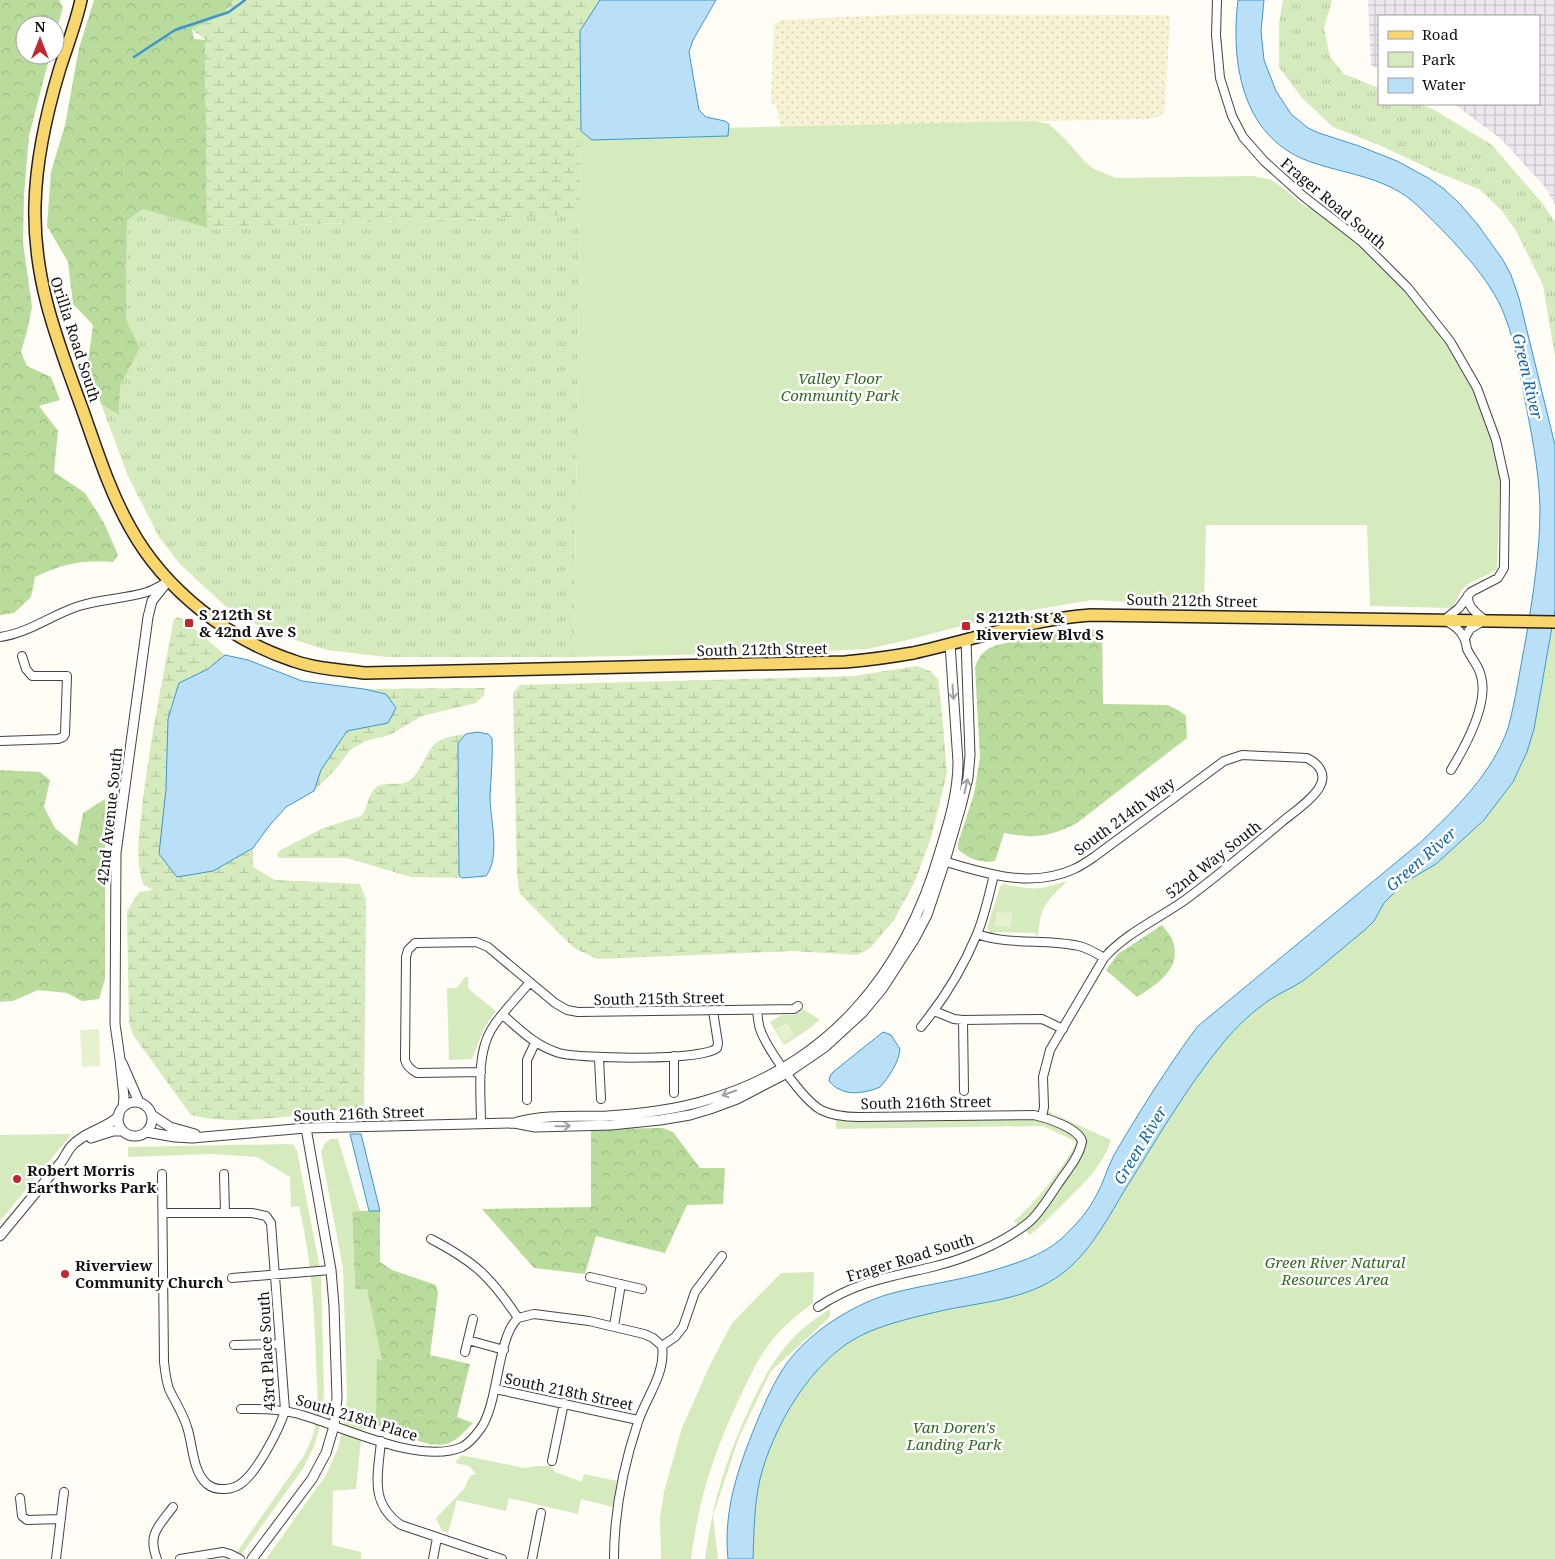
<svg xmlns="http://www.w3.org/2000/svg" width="1555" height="1559" font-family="'Noto Serif',serif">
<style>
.industrial{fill:url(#industrial-grid)}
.farmland{fill:url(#farmland-dots)}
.grass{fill:url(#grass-tufts)}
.forest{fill:url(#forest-crowns)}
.wetland{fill:url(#wetland-marsh)}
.park{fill:#d5ebbd}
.pitch{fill:#e6f2cf}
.water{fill:#b9e0f7;stroke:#3f96cf}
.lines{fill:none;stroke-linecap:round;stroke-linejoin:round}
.stream{stroke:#3f96cf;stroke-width:2.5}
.minor-casing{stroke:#444;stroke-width:10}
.tertiary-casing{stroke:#444;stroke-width:11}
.primary-casing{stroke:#222;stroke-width:14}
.minor{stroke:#fff;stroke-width:8}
.tertiary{stroke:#fff;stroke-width:9}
.primary{stroke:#f9d66b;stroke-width:11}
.oneway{stroke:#a0a0a0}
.poi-dot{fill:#c4262e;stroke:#fff;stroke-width:2}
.labels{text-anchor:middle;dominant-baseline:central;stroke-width:5;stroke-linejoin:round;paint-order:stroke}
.street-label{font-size:15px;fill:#111;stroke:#fff}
.park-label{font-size:15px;font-style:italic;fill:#2f6b1f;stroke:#fff}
.poi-label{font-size:15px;font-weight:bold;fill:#111;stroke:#fff;text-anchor:start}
.water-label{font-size:16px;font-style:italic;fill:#1768a6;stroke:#fff}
</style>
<defs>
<pattern id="industrial-grid" width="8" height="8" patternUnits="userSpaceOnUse" patternTransform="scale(1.25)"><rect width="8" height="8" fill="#eee6ef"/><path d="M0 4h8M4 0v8" fill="none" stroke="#cbc4cc"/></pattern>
<pattern id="farmland-dots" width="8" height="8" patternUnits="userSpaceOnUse" patternTransform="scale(1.25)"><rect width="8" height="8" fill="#f6f3d4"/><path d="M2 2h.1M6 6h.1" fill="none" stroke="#d2cfb5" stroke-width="1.8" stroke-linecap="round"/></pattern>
<pattern id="grass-tufts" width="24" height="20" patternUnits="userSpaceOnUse" patternTransform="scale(1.25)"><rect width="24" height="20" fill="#d5ebbd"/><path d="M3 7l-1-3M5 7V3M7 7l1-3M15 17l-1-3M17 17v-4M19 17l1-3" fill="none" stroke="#b6c8a1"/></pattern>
<pattern id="forest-crowns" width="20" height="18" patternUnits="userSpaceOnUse" patternTransform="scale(1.25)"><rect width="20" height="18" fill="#b9dc9c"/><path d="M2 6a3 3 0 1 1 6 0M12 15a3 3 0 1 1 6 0" fill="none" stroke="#9ebc85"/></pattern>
<pattern id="wetland-marsh" width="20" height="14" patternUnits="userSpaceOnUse" patternTransform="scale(1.25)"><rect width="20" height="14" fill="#d5ebbd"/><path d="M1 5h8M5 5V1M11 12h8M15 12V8" fill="none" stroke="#b6c8a1"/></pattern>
</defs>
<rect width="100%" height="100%" fill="#fffdf5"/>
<path class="industrial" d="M1368,0H1555V205L1546,188L1501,139L1454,104H1539V16H1379V69L1371,65Z"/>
<path class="farmland" d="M913,14L1165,15L1170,17L1165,109L1161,116L1149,119L951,123L940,127L781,133L777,107L772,103L771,99L774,25L780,20Z"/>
<path class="grass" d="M1283,0H1332L1324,28L1330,57L1344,74L1379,88V104H1420L1433,109L1492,145L1542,203L1555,222V357L1543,285L1516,231L1503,212L1479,189L1441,174L1379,145L1333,127L1302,98L1279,67V24Z
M143,209L207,228L580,215L574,657H387L327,650L269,632L224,605L180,564L159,537L128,476L101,404L119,415L120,386L140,348L126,319L127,221Z"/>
<path class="forest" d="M0,0H59L63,7L55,36V25H25V55H50L29,136L24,195L23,243L32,307L27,331L21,352L27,366L51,377L60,400L39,406L58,431L54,472L85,493L104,523L118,555L113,562C80,560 65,563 35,577L31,597L14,613L0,615Z
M94,0H234L223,15L192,29L194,39L205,40L207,228L143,209L127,221L126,319L140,348L120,386L119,415L101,404L88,361L93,325L73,304L68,262L47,226L51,172L65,125L79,48Z
M1102,629L1103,704L1167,705L1178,710L1186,716L1187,738L1077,823C1050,837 1033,839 1004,833L995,861C982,864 966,858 958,849V843L974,794L980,757L975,668C977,660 981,654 988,649C994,645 1003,644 1010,642C1041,634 1071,631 1102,629Z
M0,770L40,772L50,780L44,807L55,828L77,846L83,813L105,799V979L99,999L82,1001L67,993L38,990L13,1001L0,1002Z
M1162,925C1166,930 1171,936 1173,942C1182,969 1156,985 1137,997L1106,970L1118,954Z
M663,1128L673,1132L700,1168H725L723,1204L687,1205L665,1253L596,1236L585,1274L534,1268L482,1209L591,1207V1129Z
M352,1211H380V1262L392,1270L436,1285L438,1293L430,1355L470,1364L457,1417L473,1423C465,1431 457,1441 446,1444C427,1449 382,1427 364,1420L355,1289Z"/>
<path class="wetland" d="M234,0H600L580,31L581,131L580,215L207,228L205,40L192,29L223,15Z
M177,617L183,619L225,655L208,669L179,683L159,854L213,871L253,848V867L275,880L360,884L366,899L364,1109C307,1110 247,1129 191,1115L133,1035L129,1023L127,911L139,892L153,890L143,884C135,857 139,835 142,808C149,745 162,682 174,619Z
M917,666L930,671L938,679L942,714L947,773L931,838L914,883L894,920L870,948L858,955L793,951L597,959L574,948L520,894L517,875L513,693L520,685L854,676Z
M485,688L484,695L476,703L422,716L390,735L366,741L350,750L335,770L314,791L321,770L347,731L388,723L396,708L386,694L364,689Z
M466,734L458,743L459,874L462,878L411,877L347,858H279L277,855L279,851L323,828L361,816C368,809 367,797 374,789C384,779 400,788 410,780C422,771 426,750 437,742C444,737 457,735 466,734Z"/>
<path class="park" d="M1033,121L1049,124L1067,141L1085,162L1094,169L1116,178L1253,176L1271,180L1279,185L1303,205L1318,210L1357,240L1399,281L1449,347L1465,372L1478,401L1497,458L1500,482L1497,569C1486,578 1470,579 1462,590C1458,595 1456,602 1452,608L1370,606L1367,525H1206L1204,606L1092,600L1009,614L903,641L867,649L776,653L574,657L581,131Z
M1552,629H1555V1559H753C754,1533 754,1505 760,1479C773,1427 811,1361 860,1336C883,1324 919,1316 945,1310C988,1301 1034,1299 1069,1268C1093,1247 1109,1216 1126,1188C1157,1139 1186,1088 1223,1043C1236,1027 1253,1011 1271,999C1282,992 1294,987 1304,980C1325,964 1345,946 1366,929L1374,921L1384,903L1392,895L1407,881L1436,864L1484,820L1513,782L1521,767L1534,729Z
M1067,881C1046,903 1041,904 1038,936L1034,933L996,932L991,934L987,928L1000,887L1003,884C1011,885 1019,887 1027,888C1040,890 1054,885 1067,881Z
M465,977H468V987L471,991L496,1011L484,1028L472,1059L449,1060L447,988H457Z
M803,1009L820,1020L806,1031L784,1045L770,1022L782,1015H795Z
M1043,1109L1111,1140C1102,1168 1081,1186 1062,1205C1051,1216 1041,1226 1030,1235L1014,1221C1037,1201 1062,1169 1077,1142L1043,1126L836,1129V1119L1042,1115Z
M72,1134L70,1136L0,1221V1135Z
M331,1139H338L360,1211L352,1212L355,1289H367L382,1360L377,1359L376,1420L362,1430L356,1489L333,1491L332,1545L361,1552V1559H266L326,1475L338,1448L345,1420L347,1394L343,1268L321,1152L325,1143Z
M289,1144L294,1145L297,1151L321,1274L324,1390L322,1417L315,1444L304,1467L238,1559H232L303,1457C309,1446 314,1435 316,1422C319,1403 317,1384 316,1365C315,1312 311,1257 299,1206L291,1207L290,1177L257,1157L212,1154L128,1157V1147Z
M814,1272L813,1303C798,1314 785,1325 773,1339C758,1357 749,1378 739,1399C713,1455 699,1497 691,1559H661L660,1518L664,1492L682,1428L709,1367L732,1323L781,1273Z
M830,1309V1317L771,1371L739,1437L713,1516L718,1559H705C713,1501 725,1462 749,1409C760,1386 770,1364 786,1346C798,1331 814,1319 830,1309Z
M461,1455L524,1468L538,1466H551L555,1472L582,1482L584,1474L617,1481L613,1507L581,1499L578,1514L509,1498L506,1511L457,1500L448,1533L442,1531L436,1518L464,1489L470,1476L476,1474L469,1466L455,1463Z"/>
<path class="pitch" d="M996,912L1012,913L1011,927L995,926Z
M787,1023L795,1035L784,1042L776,1029Z
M99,1029L100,1066L82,1067L80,1030Z"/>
<path class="water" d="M600,0H716L693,40L689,52L699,110L706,117L725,121L729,124L728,136L592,140L581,131L580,31Z
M1238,0H1264L1261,31L1264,60L1276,91L1291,114L1308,128L1319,133L1359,146L1397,161L1430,179L1444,189L1460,204L1478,225L1503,260L1511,275L1519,298L1555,445V610L1534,729L1527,752L1513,782L1484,820L1436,864L1407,881L1392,895L1384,903L1374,921L1366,929C1345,946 1325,964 1304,980C1294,987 1282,992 1271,999C1253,1011 1236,1027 1223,1043C1186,1088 1157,1139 1126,1188C1109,1216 1093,1247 1069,1268C1034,1299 988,1301 945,1310C919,1316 883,1324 860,1336C811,1361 773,1427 760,1479C754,1505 754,1533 753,1559H728C723,1511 738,1468 756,1424C763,1407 771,1388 781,1372C803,1336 849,1306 889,1294C922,1285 957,1281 991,1271C1014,1264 1042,1256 1061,1239C1075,1226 1088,1212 1097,1194C1104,1182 1107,1168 1114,1155C1131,1126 1148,1098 1167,1070C1177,1055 1187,1040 1198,1026L1422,841C1456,808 1492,774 1508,728C1516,699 1520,668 1526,638C1533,595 1540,552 1540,508C1539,469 1531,430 1523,391C1518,363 1513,333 1501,307C1485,272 1446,233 1418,206C1389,178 1350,175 1314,163C1243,141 1230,65 1238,0Z
M225,655L248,660L302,681L364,689L386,694L396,708L388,723L347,731L321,770L314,791L286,807L269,826L253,848L213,871L177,877L159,854L166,789L168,719L179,683L208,669Z
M477,732L488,734L492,738C493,757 491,776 490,796C490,820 501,856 486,876L462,878L459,875L458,743L466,734Z
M883,1032L891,1035L900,1049C899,1062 889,1077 880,1087C869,1092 850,1096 839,1089C835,1088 832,1084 829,1081L830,1076L833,1072Z
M350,1134H361L380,1211H369Z"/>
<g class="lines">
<path class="stream" d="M134,57L175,30L229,12L245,0"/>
<defs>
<path id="minor" d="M1217,0L1216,35L1220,78L1232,116L1243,137L1264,161L1303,196L1361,241L1408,288L1450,341L1477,388L1496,440L1505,481L1504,568L1498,578L1471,592L1459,608L1444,620C1452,624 1461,630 1464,638C1466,641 1466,645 1467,649C1471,658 1479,666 1481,676C1489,704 1465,747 1451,770
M1468,595C1467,608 1477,613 1486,621
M0,637C29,633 51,615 79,606C100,599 125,599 147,592C154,590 161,585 167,582
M1465,638L1470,629L1480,623
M0,741L58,739L63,737L65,734L67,676H32L26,669L22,656
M940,860C983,873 1031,889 1074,869C1081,866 1088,861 1094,857L1224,761L1242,755L1307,758C1317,763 1326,772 1321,784C1316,797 1294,812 1283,821C1251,848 1219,875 1185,900C1158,919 1126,933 1104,958L1050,1050L1043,1077L1044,1107L1042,1117
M977,934C1011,946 1045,938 1079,946C1088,948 1096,953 1104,958
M757,1010C758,1017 758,1023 760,1029C767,1049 803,1100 821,1110C833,1116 846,1117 859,1117L1034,1115C1047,1118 1078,1128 1082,1141C1080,1156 1066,1172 1058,1184C1049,1197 1040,1213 1028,1223C1001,1244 965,1259 932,1267C889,1277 855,1282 818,1307
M934,1011L954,1019L963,1020L1042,1019L1063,1029
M503,1015C521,1031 536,1046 559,1053C581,1059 703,1061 717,1048L718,1043L713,1011
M963,1020L964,1091
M921,1027C944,999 963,968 977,934C985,915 989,894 994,875
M674,1056V1093
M599,1058L601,1099
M481,1072L417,1073C411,1070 407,1067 405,1060L406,957L408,950L415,943L476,942L488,947L555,1003L567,1010L578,1012L794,1009L798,1006
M527,1100V1060L535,1043
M481,1123C481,1095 476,1055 491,1030C501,1013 518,997 530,982
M162,1174L164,1362C165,1371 166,1380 169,1389C175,1402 183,1413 187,1427C193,1444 192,1471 207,1484C217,1492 234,1490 243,1482C257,1471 280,1429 285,1410L271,1223L266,1216L252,1213H163
M224,1174L225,1212
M431,1239C475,1262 491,1277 518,1318L534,1314L589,1321L644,1334L653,1338L662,1346
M590,1277L642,1289
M232,1278L331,1270
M614,1326L621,1284
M468,1340L504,1350
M234,1345L280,1344
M465,1352L473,1319
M495,1389L638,1420
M241,1409C264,1409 284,1409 305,1416C346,1428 421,1465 462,1447C470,1443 476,1435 481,1428C499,1402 497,1337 518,1318
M381,1441C378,1475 369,1503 401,1525L502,1559
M552,1461L564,1403
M20,1498L22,1516L27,1520L61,1519
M56,1559L64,1492
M157,1559C147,1534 159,1526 173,1507
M180,1559L223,1552L230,1554L240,1559
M433,1559L437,1538
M532,1559L541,1513
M614,1559C614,1512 623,1467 638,1422C646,1397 666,1374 662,1346L675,1337L683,1327L695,1292L722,1256"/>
<path id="tertiary" d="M122,1063L139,1102
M118 1119a17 17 0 1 1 34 0a17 17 0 1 1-34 0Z
M123,1107L124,1097L120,1059L115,1024L116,853L148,617L152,601L168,581
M152,1115L170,1127L195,1134
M517,1122C546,1114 577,1117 607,1116C639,1114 673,1110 704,1101C829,1066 905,973 940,851C949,822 958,793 958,762L950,644
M146,1132L175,1137L192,1138L306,1128L514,1123L535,1127L611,1125L660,1120L690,1115L710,1109L737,1099L787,1073L825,1047L862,1013L882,989L915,938L927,915L945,861L961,806L968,778L970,755L966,640
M91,1138L113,1131H123
M0,1236L62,1161C68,1152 69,1146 80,1139C92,1130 108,1127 119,1116
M252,1559L312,1479L326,1453L334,1426L337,1398L334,1306L331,1270L306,1128"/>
<path id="primary" d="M81,0C76,23 67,46 60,68C47,111 36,160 35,205C33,276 55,335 79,400C95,444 108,489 131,529C165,590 229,640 294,661C317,669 341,670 365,673L845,662C868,660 890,657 913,653C973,640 1030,619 1091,615L1555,622"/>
</defs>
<use href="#minor" class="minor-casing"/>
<use href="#tertiary" class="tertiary-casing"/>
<use href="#primary" class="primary-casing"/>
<use href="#minor" class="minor"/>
<use href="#tertiary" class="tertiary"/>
<use href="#primary" class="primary"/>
</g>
<defs><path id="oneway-shaft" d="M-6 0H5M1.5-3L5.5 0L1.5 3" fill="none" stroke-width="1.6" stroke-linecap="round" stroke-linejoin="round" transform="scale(1.25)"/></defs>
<g class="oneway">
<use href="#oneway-shaft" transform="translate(953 692) rotate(86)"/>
<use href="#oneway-shaft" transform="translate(966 786) rotate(-78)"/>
<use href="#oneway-shaft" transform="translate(729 1093) rotate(161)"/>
<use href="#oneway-shaft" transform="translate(563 1126) rotate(-1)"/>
</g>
<g class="poi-dot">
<rect x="184" y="618" width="10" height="10" rx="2.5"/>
<rect x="961" y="621" width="10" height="10" rx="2.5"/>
<circle cx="17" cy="1179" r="5"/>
<circle cx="65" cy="1274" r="5"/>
</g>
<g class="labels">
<g class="street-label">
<text transform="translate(1334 203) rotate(40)">Frager Road South</text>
<text transform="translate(76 339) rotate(72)">Orillia Road South</text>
<text transform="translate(1192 600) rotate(1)">South 212th Street</text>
<text transform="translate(762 649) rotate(-1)">South 212th Street</text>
<text transform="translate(109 816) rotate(-84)">42nd Avenue South</text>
<text transform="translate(1124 816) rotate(-36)">South 214th Way</text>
<text transform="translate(1213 859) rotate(-38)">52nd Way South</text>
<text transform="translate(659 998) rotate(-1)">South 215th Street</text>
<text transform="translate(926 1102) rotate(-1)">South 216th Street</text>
<text transform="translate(359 1113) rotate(-2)">South 216th Street</text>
<text transform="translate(910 1257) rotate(-17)">Frager Road South</text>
<text transform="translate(266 1351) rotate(-93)">43rd Place South</text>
<text transform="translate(569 1391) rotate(12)">South 218th Street</text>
<text transform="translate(357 1417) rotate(17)">South 218th Place</text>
</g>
<g class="park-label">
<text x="840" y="378">Valley Floor<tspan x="840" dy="17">Community Park</tspan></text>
<text x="1335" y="1262">Green River Natural<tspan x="1335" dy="17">Resources Area</tspan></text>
<text x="954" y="1427">Van Doren's<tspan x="954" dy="17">Landing Park</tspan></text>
</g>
<g class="poi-label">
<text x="199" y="614">S 212th St<tspan x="199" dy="17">&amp; 42nd Ave S</tspan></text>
<text x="976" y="617">S 212th St &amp;<tspan x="976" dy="17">Riverview Blvd S</tspan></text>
<text x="27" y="1170">Robert Morris<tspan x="27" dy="17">Earthworks Park</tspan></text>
<text x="75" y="1265">Riverview<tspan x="75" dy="17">Community Church</tspan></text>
</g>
<g class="water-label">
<text transform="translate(1528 376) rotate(77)">Green River</text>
<text transform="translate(1421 859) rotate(-41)">Green River</text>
<text transform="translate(1140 1145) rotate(-59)">Green River</text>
</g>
</g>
<rect x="1378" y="15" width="162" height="90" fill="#ffffff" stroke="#a0a0a0"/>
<rect x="1388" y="31" width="25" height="8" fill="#f9d66b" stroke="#a0a0a0"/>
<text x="1422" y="40" font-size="15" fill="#111111">Road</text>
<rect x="1388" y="52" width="25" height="15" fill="#d5ebbd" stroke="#a0a0a0"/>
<text x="1422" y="65" font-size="15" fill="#111111">Park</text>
<rect x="1388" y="78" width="25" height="15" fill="#b9e0f7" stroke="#a0a0a0"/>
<text x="1422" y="90" font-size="15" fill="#111111">Water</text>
<g transform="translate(40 40)"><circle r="24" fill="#ffffff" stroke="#a0a0a0"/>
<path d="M0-4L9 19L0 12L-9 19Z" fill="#c4262e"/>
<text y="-8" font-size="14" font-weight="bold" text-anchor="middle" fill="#111111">N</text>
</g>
</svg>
